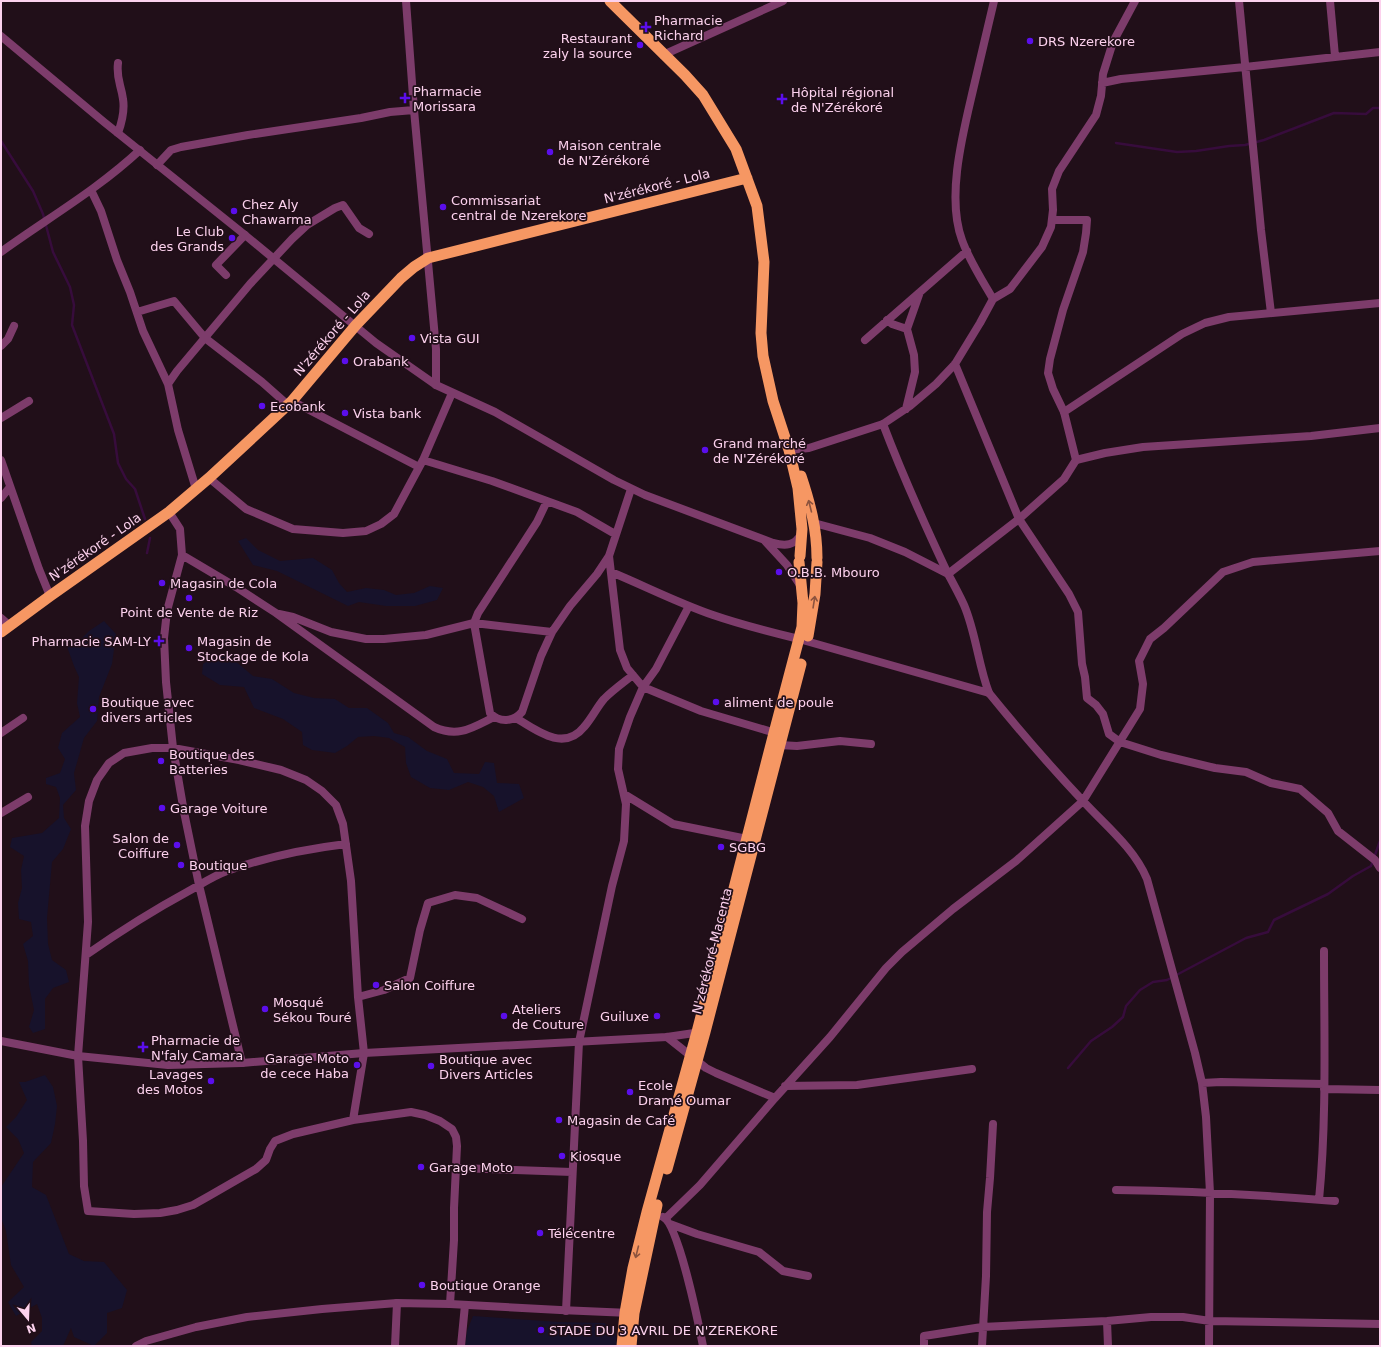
<svg xmlns="http://www.w3.org/2000/svg" width="1381" height="1347" font-family="'DejaVu Sans',sans-serif">
<style>
.green{fill:#17122b}
.lines{fill:none;stroke-linecap:round;stroke-linejoin:round}
.stream{stroke:#370c3c;stroke-width:2.5}
.minor{stroke:#7d3c6b;stroke-width:8}
.tertiary{stroke:#7d3c6b;stroke-width:8}
.trunk{stroke:#f69763;stroke-width:11}
.oneway{stroke:#8c533e}
.poi-dot{fill:#5b0eec;stroke:#210f19;stroke-width:1.5}
.labels{text-anchor:middle;dominant-baseline:central;stroke-width:3.5;stroke-linejoin:round;paint-order:stroke}
.poi-label{font-size:13px;fill:#fcd1ed;stroke:#210f19;text-anchor:start}
.street-label{font-size:13px;fill:#fcd1ed;stroke:#210f19}
</style>
<rect width="100%" height="100%" fill="#210f19"/>
<path class="green" d="M246,538L258,550L280,561L313,558L332,570L339,583L347,592L366,588L384,590L396,595L414,593L430,586L443,588L437,600L415,606H386L359,602L348,606L277,571L253,565L238,541Z
M104,621L116,634L112,664L99,697L97,721L84,738L74,773L76,790L63,805L64,818L71,829L63,849L52,862L47,918L48,944L52,960L66,970L69,982L53,988L45,999V1029L33,1033L29,1027L34,1010L29,985L28,961L23,944L33,936L31,922L19,919L18,903L22,888L21,870L24,856L10,847L12,838L42,833L59,818L60,798L56,787L46,784V778L60,773L65,759L58,748L62,733L80,717L77,703L79,677L74,666L65,641H79L89,631Z
M227,654L253,676L272,679L294,693L314,698L335,699L349,708H367L388,723L394,733L408,737L427,751L447,759L454,773L479,774L485,762L494,763L497,783L519,784L524,798L499,812L494,796L483,787L468,782L449,790L430,788L411,777L406,763L405,747L389,738L374,736L358,737L347,746L335,753L312,750L303,745L302,732L283,719L254,708L244,687L220,685L202,674L203,664L209,660Z
M45,1075L53,1087L57,1106L55,1124L51,1143L33,1162L32,1187L46,1195L69,1254L84,1261L104,1262L127,1290L122,1308L107,1313V1333L94,1346L74,1337L71,1328L63,1346H32L31,1342L42,1331V1318L37,1304L16,1316L8,1302L24,1287L11,1265L6,1231L1,1218V1187L24,1153L18,1139L6,1127L16,1117L27,1100L19,1082H25Z
M473,1316L559,1322L604,1323L615,1329L617,1346H465L467,1331Z"/>
<g class="lines">
<path class="stream" d="M1,141L33,191L43,214L53,252L70,287L74,305L72,325L114,434L118,463L126,479L135,489L145,519
M1116,143L1177,152L1196,151L1229,146L1245,145L1264,140L1334,113L1366,114L1373,108H1380
M147,553L150,538
M1068,1068L1091,1041L1112,1027L1123,1017L1126,1006L1140,990L1153,982L1167,980L1246,938L1268,932L1274,920L1328,894L1353,876L1371,866L1380,841"/>
<path class="minor" d="M406,1L414,110L436,349V385
M1239,1L1261,230L1271,313
M1330,1L1335,56
M663,55L783,1
M118,63C116,79 121,84 123,99C125,111 122,122 118,133
M1102,83L1121,79L1245,67L1380,52
M157,165L171,150L181,147L248,135L361,118L390,112L414,110
M91,190L101,211L117,260L130,292L143,331L168,384L178,430L196,489
M1052,220H1087L1086,233L1083,252L1063,310L1050,359L1048,373L1053,389L1064,412
M1,252C48,218 97,190 140,150
M226,275L216,265L245,235
M993,299C982,280 969,260 962,240C946,197 963,133 973,90C980,60 987,31 994,1
M137,312L174,301L205,338L262,382L288,405
M887,320L892,324L907,329L914,355L915,372L906,409
M907,329L920,292
M865,340L967,251
M1,346L8,339L14,326
M955,364L1019,519L1069,594L1078,612L1082,664L1085,677L1087,698L1096,705L1103,714L1109,734L1120,742L1161,755L1215,768L1246,772L1271,783L1300,789L1328,813L1338,831L1375,860L1380,868
M168,384L177,371L250,284L292,239L307,225L335,208L343,205L359,228L369,234
M292,401L419,467
M1,418L29,401
M883,424L910,406L936,384L955,364L980,323L993,299L1010,289L1042,247L1051,227L1053,210L1052,189L1059,171L1096,115L1101,96L1103,74L1113,42L1135,1
M1,460L39,569L50,596
M423,460L492,481L577,512L615,534
M1076,460L1105,453L1143,447L1311,436L1380,428
M209,478L246,509L293,529L343,533L366,531L381,524L394,514L423,460L452,393
M1,498L10,487
M547,501L537,522L478,613L474,623L490,713C500,723 513,722 522,712L541,656L552,632L570,606L597,574L609,556L631,489
M169,512L180,529L182,555L167,611L164,638L166,682L173,748L184,812L199,885L242,1063
M814,523L870,538L905,552L948,574
M182,555L236,587L276,613L434,727C458,738 472,728 494,717
M609,556L620,650L627,668L643,687L701,711L779,734
M611,572C645,586 678,603 713,615C742,625 770,632 799,639
M279,614L293,617L331,632L366,639H384L426,635L474,623L552,632
M1,618L9,625
M989,693C1019,730 1050,766 1083,801C1106,826 1134,848 1147,879L1195,1053L1202,1083L1206,1117L1210,1193L1209,1346
M516,718C537,731 564,752 584,727C592,718 597,707 604,699C613,690 623,683 633,675
M1,733L23,718
M779,745L797,746L840,741L871,744
M624,794L673,824L752,840
M1,813L28,797
M86,955C119,932 152,911 187,892C200,885 213,876 227,871C266,857 305,849 346,844
M358,997L384,990L410,978L420,930L428,903L455,895L477,898L522,919
M667,1037L706,1068L716,1073L775,1098
M1202,1083L1221,1082L1324,1084
M785,1086L857,1085L972,1069
M1324,1089L1380,1090
M353,1120L364,1053L358,997L351,881L343,824L336,805L322,791L306,780L281,770L239,760L173,748H152L124,753L109,763L97,780L89,801L85,826L88,922L78,1056L83,1141L84,1186L88,1211L134,1214L160,1213L177,1210L193,1205L209,1196L256,1169L266,1160L270,1149L275,1141L293,1134L353,1120L411,1112L425,1115L440,1121L452,1129L456,1137L457,1146L454,1208V1240L450,1304
M457,1168L572,1172
M1116,1190C1189,1191 1262,1195 1335,1201
M1319,1200C1327,1117 1324,1034 1324,951
M663,1217C678,1223 699,1326 703,1346
M666,1218L700,1185L775,1098L830,1037L886,968L902,952L953,909L1016,861L1083,801L1140,709L1143,684L1139,661L1150,639L1164,628L1223,572L1253,562L1380,551
M670,1224L697,1234L759,1252L783,1271L808,1276
M566,1311L579,1042L612,886L624,841L626,804L618,769L619,749L630,717L643,687L656,669L689,606
M1107,1321L1108,1346
M395,1346L397,1303
M461,1346L465,1305
M924,1346V1336L982,1327L1107,1321L1151,1317H1183L1210,1321L1380,1324
M982,1346L986,1276L987,1212L990,1178L993,1124"/>
<path class="tertiary" d="M1,36L104,122L245,235L376,343L436,385L495,412L614,480L645,495L773,543C785,546 795,546 801,534
M789,450L809,448L883,424C902,474 924,523 947,572C953,583 959,594 964,605C976,633 978,664 989,693
M765,541L787,565L800,585
M948,574L1019,519L1064,479L1076,460L1064,412L1182,334L1205,323L1229,317L1380,303
M799,639L989,693
M1,1041L78,1056L168,1065L242,1063L364,1053L667,1037L701,1032
M136,1346L146,1341L196,1327L247,1317L322,1309L397,1303L450,1304L560,1310L630,1313"/>
<path class="trunk" d="M610,1L685,75L703,95L736,149L757,206L764,262L761,333L763,356L773,401L789,450L798,488L802,529L800,556
M801,476C810,503 817,529 817,558
M1,632L50,596L169,512L209,478L292,401L356,325L401,278L414,267L428,258L747,178
M808,636L815,594L817,562
M667,1169L705,1032L801,664
M622,1346L625,1313L633,1268L647,1212L697,1032L774,733L802,627L803,603L799,562
M631,1346L634,1313L657,1205"/>
</g>
<defs><path id="oneway-shaft" d="M-6 0H5M1.5-3L5.5 0L1.5 3" fill="none" stroke-width="1.6" stroke-linecap="round" stroke-linejoin="round"/></defs>
<g class="oneway">
<use href="#oneway-shaft" transform="translate(810 506) rotate(-104)"/>
<use href="#oneway-shaft" transform="translate(814 602) rotate(-81)"/>
<use href="#oneway-shaft" transform="translate(637 1252) rotate(104)"/>
</g>
<g class="poi-dot">
<path d="M644 21h4v4h4v4h-4v4h-4v-4h-4v-4h4z"/>
<circle cx="1030" cy="41" r="4"/>
<circle cx="640" cy="45" r="4"/>
<path d="M403 92h4v4h4v4h-4v4h-4v-4h-4v-4h4z"/>
<path d="M780 93h4v4h4v4h-4v4h-4v-4h-4v-4h4z"/>
<circle cx="550" cy="152" r="4"/>
<circle cx="443" cy="207" r="4"/>
<circle cx="234" cy="211" r="4"/>
<circle cx="232" cy="238" r="4"/>
<circle cx="412" cy="338" r="4"/>
<circle cx="345" cy="361" r="4"/>
<circle cx="262" cy="406" r="4"/>
<circle cx="345" cy="413" r="4"/>
<circle cx="705" cy="450" r="4"/>
<circle cx="779" cy="572" r="4"/>
<circle cx="162" cy="583" r="4"/>
<circle cx="189" cy="598" r="4"/>
<path d="M157 635h4v4h4v4h-4v4h-4v-4h-4v-4h4z"/>
<circle cx="189" cy="648" r="4"/>
<circle cx="716" cy="702" r="4"/>
<circle cx="93" cy="709" r="4"/>
<circle cx="161" cy="761" r="4"/>
<circle cx="162" cy="808" r="4"/>
<circle cx="177" cy="845" r="4"/>
<circle cx="721" cy="847" r="4"/>
<circle cx="181" cy="865" r="4"/>
<circle cx="376" cy="985" r="4"/>
<circle cx="265" cy="1009" r="4"/>
<circle cx="504" cy="1016" r="4"/>
<circle cx="657" cy="1016" r="4"/>
<path d="M141 1041h4v4h4v4h-4v4h-4v-4h-4v-4h4z"/>
<circle cx="357" cy="1065" r="4"/>
<circle cx="431" cy="1066" r="4"/>
<circle cx="211" cy="1081" r="4"/>
<circle cx="630" cy="1092" r="4"/>
<circle cx="559" cy="1120" r="4"/>
<circle cx="562" cy="1156" r="4"/>
<circle cx="421" cy="1167" r="4"/>
<circle cx="540" cy="1233" r="4"/>
<circle cx="422" cy="1285" r="4"/>
<circle cx="541" cy="1330" r="4"/>
</g>
<g class="labels">
<g class="poi-label">
<text x="654" y="20">Pharmacie<tspan x="654" dy="15">Richard</tspan></text>
<text x="632" y="38" text-anchor="end">Restaurant<tspan x="632" dy="15">zaly la source</tspan></text>
<text x="1038" y="41">DRS Nzerekore</text>
<text x="413" y="91">Pharmacie<tspan x="413" dy="15">Morissara</tspan></text>
<text x="791" y="92">Hôpital régional<tspan x="791" dy="15">de N'Zérékoré</tspan></text>
<text x="558" y="145">Maison centrale<tspan x="558" dy="15">de N'Zérékoré</tspan></text>
<text x="451" y="200">Commissariat<tspan x="451" dy="15">central de Nzerekore</tspan></text>
<text x="242" y="204">Chez Aly<tspan x="242" dy="15">Chawarma</tspan></text>
<text x="224" y="231" text-anchor="end">Le Club<tspan x="224" dy="15">des Grands</tspan></text>
<text x="420" y="338">Vista GUI</text>
<text x="353" y="361">Orabank</text>
<text x="270" y="406">Ecobank</text>
<text x="353" y="413">Vista bank</text>
<text x="713" y="443">Grand marché<tspan x="713" dy="15">de N'Zérékoré</tspan></text>
<text x="787" y="572">O.B.B. Mbouro</text>
<text x="170" y="583">Magasin de Cola</text>
<text x="189" y="612" text-anchor="middle">Point de Vente de Riz</text>
<text x="151" y="641" text-anchor="end">Pharmacie SAM-LY</text>
<text x="197" y="641">Magasin de<tspan x="197" dy="15">Stockage de Kola</tspan></text>
<text x="101" y="702">Boutique avec<tspan x="101" dy="15">divers articles</tspan></text>
<text x="724" y="702">aliment de poule</text>
<text x="169" y="754">Boutique des<tspan x="169" dy="15">Batteries</tspan></text>
<text x="170" y="808">Garage Voiture</text>
<text x="169" y="838" text-anchor="end">Salon de<tspan x="169" dy="15">Coiffure</tspan></text>
<text x="729" y="847">SGBG</text>
<text x="189" y="865">Boutique</text>
<text x="384" y="985">Salon Coiffure</text>
<text x="273" y="1002">Mosqué<tspan x="273" dy="15">Sékou Touré</tspan></text>
<text x="512" y="1009">Ateliers<tspan x="512" dy="15">de Couture</tspan></text>
<text x="649" y="1016" text-anchor="end">Guiluxe</text>
<text x="151" y="1040">Pharmacie de<tspan x="151" dy="15">N'faly Camara</tspan></text>
<text x="349" y="1058" text-anchor="end">Garage Moto<tspan x="349" dy="15">de cece Haba</tspan></text>
<text x="439" y="1059">Boutique avec<tspan x="439" dy="15">Divers Articles</tspan></text>
<text x="203" y="1074" text-anchor="end">Lavages<tspan x="203" dy="15">des Motos</tspan></text>
<text x="638" y="1085">Ecole<tspan x="638" dy="15">Dramé Oumar</tspan></text>
<text x="567" y="1120">Magasin de Café</text>
<text x="570" y="1156">Kiosque</text>
<text x="429" y="1167">Garage Moto</text>
<text x="548" y="1233">Télécentre</text>
<text x="430" y="1285">Boutique Orange</text>
<text x="549" y="1330">STADE DU 3 AVRIL DE N'ZEREKORE</text>
</g>
<g class="street-label">
<text transform="translate(657 186) rotate(-14)">N'zérékoré - Lola</text>
<text transform="translate(332 333) rotate(-49)">N'zérékoré - Lola</text>
<text transform="translate(95 547) rotate(-35)">N'zérékoré - Lola</text>
<text transform="translate(712 951) rotate(-76)">N'zérékoré-Macenta</text>
</g>
</g>
<rect width="1381" height="1347" fill="none" stroke="#fcd1ed" stroke-width="4"/>
<g transform="translate(28 1319) rotate(161)" stroke="#210f19" stroke-width="3" paint-order="stroke">
<path d="M0-3L7 15L0 10L-7 15Z" fill="#fcd1ed"/>
<text y="-6" font-size="11" font-weight="bold" text-anchor="middle" fill="#fcd1ed">N</text>
</g>
</svg>
